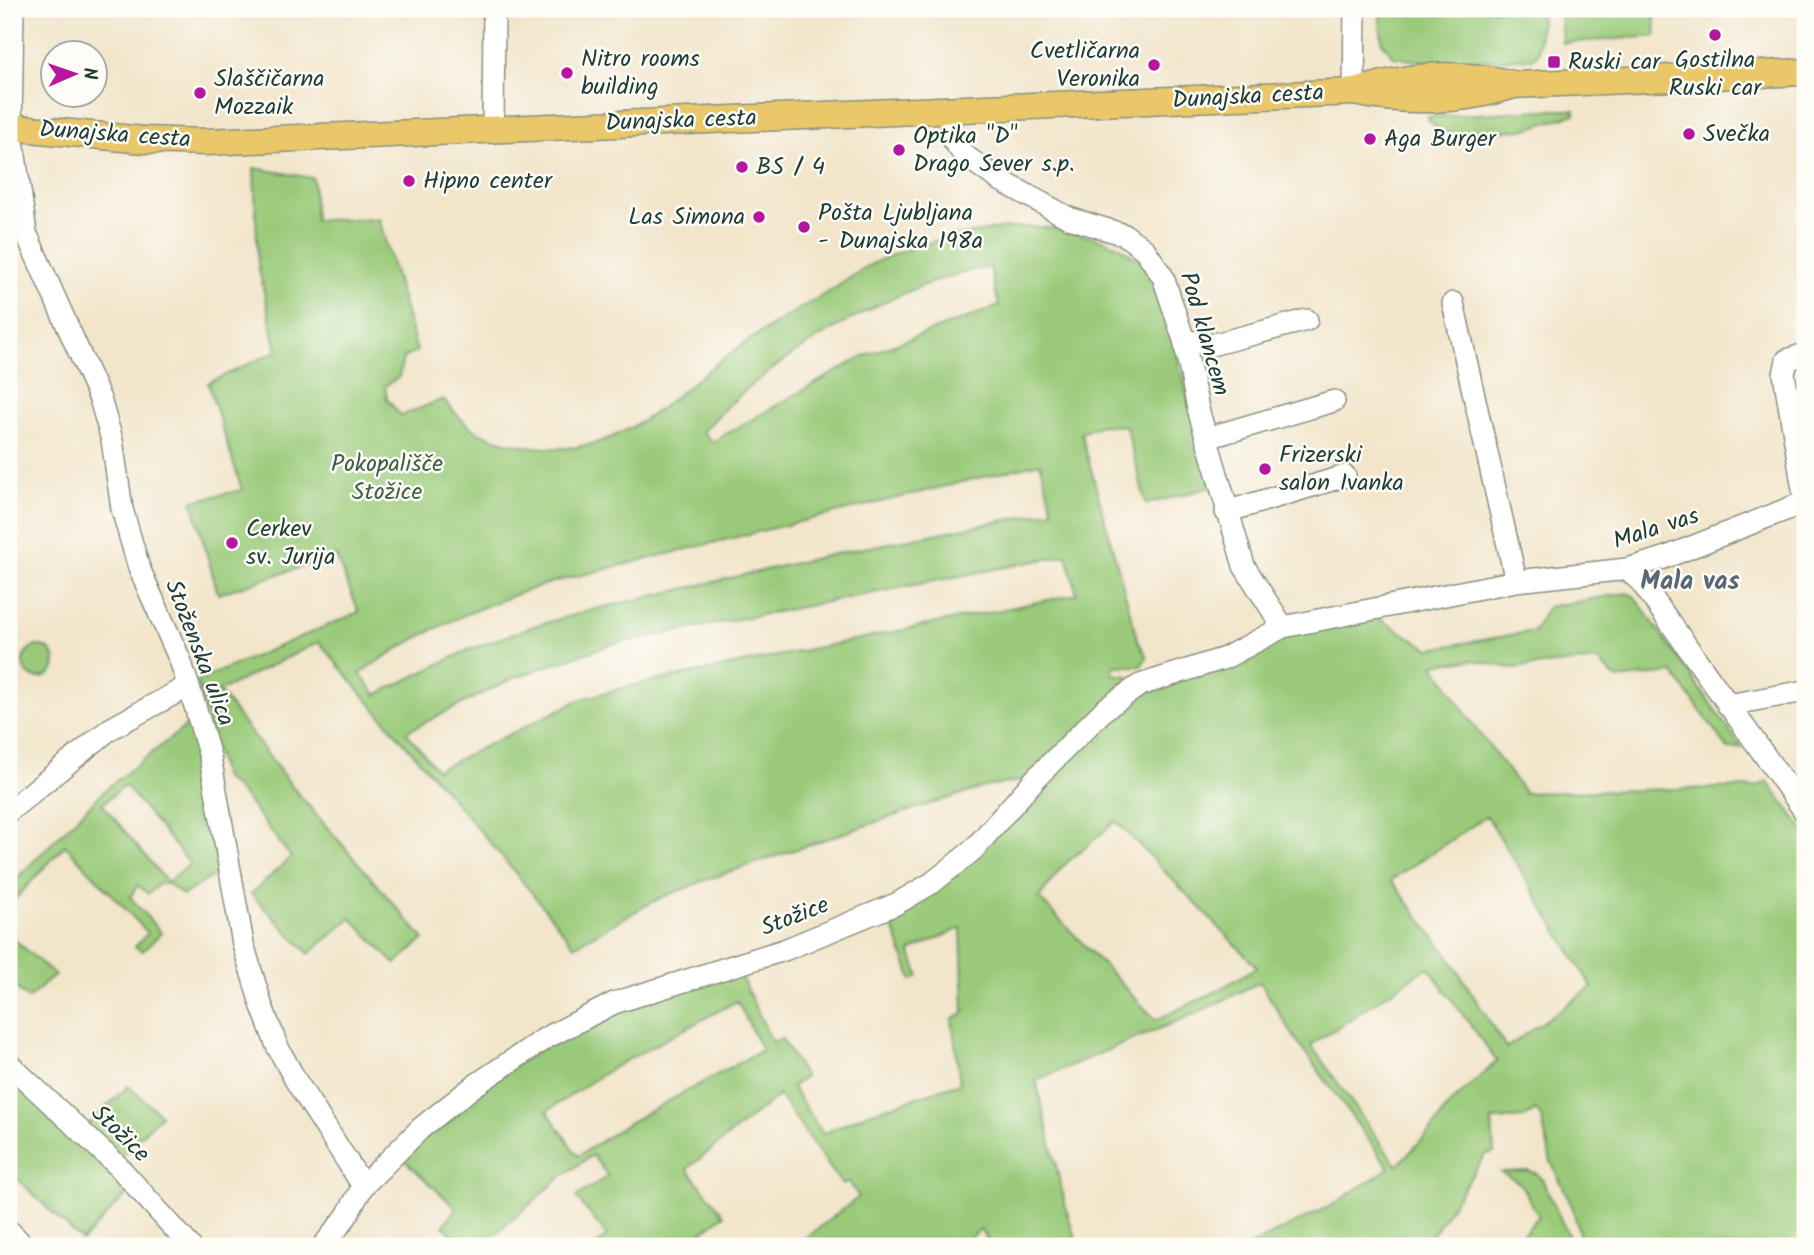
<svg xmlns="http://www.w3.org/2000/svg" width="1814" height="1255" font-family="Kalam,sans-serif">
<style>
.green{fill:#9aca79;stroke:#5c8456;stroke-width:2;fill-rule:evenodd}
.lines{fill:none;stroke-linecap:round;stroke-linejoin:round}
.minor-casing{stroke:#88917f;stroke-width:24}
.major-casing{stroke:#88917f;stroke-width:29}
.minor{stroke:#fff;stroke-width:21}
.major{stroke:#eac769;stroke-width:26}
.poi-dot{fill:#b5179e;stroke:#fdfcf7;stroke-width:2.5}
.labels{text-anchor:middle;dominant-baseline:central;stroke-width:5;stroke-linejoin:round;paint-order:stroke}
.poi-label{font-size:24px;fill:#1f3d34;stroke:#fdfcf7;text-anchor:start}
.street-label{font-size:24px;fill:#1f3d34;stroke:#fdfcf7}
.park-label{font-size:24px;fill:#3e6045;stroke:#fdfcf7}
.neighbourhood-label{font-size:26px;font-weight:bold;fill:#576773;stroke:#fdfcf7}
</style>
<rect width="100%" height="100%" fill="#fdfcf7"/>
<filter id="ink" filterUnits="userSpaceOnUse"><feTurbulence type="fractalNoise" baseFrequency=".0143" numOctaves="2"/><feDisplacementMap in="SourceGraphic" scale="14" xChannelSelector="R" yChannelSelector="G"/><feConvolveMatrix kernelMatrix="1 2 1 2 8 2 1 2 1" color-interpolation-filters="sRGB"/></filter>
<filter id="wash" filterUnits="userSpaceOnUse"><feTurbulence type="fractalNoise" baseFrequency=".00686" numOctaves="4" result="noise"/><feDisplacementMap in="SourceGraphic" scale="28" xChannelSelector="R" yChannelSelector="G"/><feGaussianBlur stdDeviation="1.57" result="paint"/><feColorMatrix in="noise" values="0 0 0 0 0 0 0 0 0 0 0 0 0 0 0 0 0 1.4 0 .05"/><feComposite in="paint" operator="in"/></filter>
<g filter="url(#wash)">
<rect width="100%" height="100%" fill="#f2e5ca"/>
<path class="green" d="M1379,9H1542L1538,54L1533,59L1417,61L1394,57L1382,42Z
M1560,9H1654L1656,36L1562,43Z
M1542,110H1575V114L1523,130L1442,133L1428,119V117Z
M254,168L313,178L315,220L379,219L417,351L403,358L399,377L385,386L387,399L401,416L443,399C452,409 462,422 473,429C504,447 558,453 592,444C641,431 677,394 716,364C752,336 792,313 832,290C845,282 858,271 872,264C916,241 1015,219 1062,230C1107,240 1128,243 1157,281L1212,487L1146,504L1126,426L1101,425L1081,433L1138,641L1147,657L1141,666H1114L1113,674L1128,676L1130,682L1024,780L985,787L914,809L703,881L658,899L574,946C493,841 403,745 319,642L219,691L294,789L424,939L395,964L351,918L309,954L251,894L291,857L242,794L223,777L197,681L359,612L336,556L218,594L192,501L242,490L208,383L277,351L258,265ZM990,267L999,306L864,356L712,442L703,432C763,361 898,281 990,267ZM1040,463L1053,511L843,552L592,610L534,626L468,650L376,695L360,673C418,632 486,603 553,582ZM1067,555L1077,594L622,688L579,700L437,770L406,732L513,678L612,644Z
M1626,593L1634,596L1742,748L1728,749L1673,673L1616,679L1597,660L1511,668L1473,660L1434,664L1473,725L1525,793L1757,787L1767,781L1805,832V1246H1582L1573,1208L1551,1162L1542,1119L1536,1110L1523,1118L1492,1120L1494,1153L1486,1154L1425,1246H1249L1332,1205L1389,1168L1294,1037L1260,982L1199,1012L1036,1080L1068,1216L1079,1246H981L988,1240L980,1230L960,1246H795L859,1197L849,1182L842,1185L779,1095L687,1169L724,1215L684,1246H596L607,1236L576,1197L608,1176L592,1155L560,1178L482,1246H466L443,1226L456,1208L401,1157C459,1100 541,1042 617,1011C656,995 699,985 739,972L772,1042L782,1039L805,1077L792,1087L823,1134L866,1114L960,1083L952,1019L964,1013L961,928L910,951L919,976L912,980L889,916L998,831L1127,700L1310,626L1371,614L1430,649L1534,631L1548,607ZM1487,816L1592,987L1506,1048L1450,958L1391,880ZM1116,821L1257,967L1217,991L1156,1020L1039,898L1062,867ZM1428,967L1497,1061L1448,1106L1434,1127L1397,1166L1311,1045ZM737,1001L762,1050L630,1122L578,1156L547,1111L612,1068Z
M23 662a16 16 0 1 1 32 0a16 16 0 1 1-32 0Z
M190,723L199,754L218,873L183,895L168,884H159L148,894L138,885L130,897L161,933L143,951L135,947L148,933L65,845L9,906V886L106,789ZM125,785L190,864L167,882L102,804Z
M9,935L55,975L28,999L9,981Z
M9,1071L131,1190L82,1241L9,1171Z
M128,1086L161,1115L117,1160L85,1127Z
M1528,1171L1536,1173L1543,1181L1573,1246H1512L1539,1216L1520,1183L1501,1172Z"/>
</g>
<g filter="url(#ink)">
<g class="lines">
<defs>
<path id="minor" d="M13,9L11,127L26,233L100,399L112,440L122,509L139,568L180,660L195,706L210,757L243,944L261,1004L277,1046L296,1081L363,1186
M1354,92L1355,9
M950,111L953,140L964,155L998,179L1069,218L1125,235L1145,250L1163,277L1184,340L1198,409L1244,566L1283,627
M493,129L494,9
M1453,303L1516,581
M1184,340L1211,345L1307,320
M1207,438L1334,401
M1805,502L1784,374L1787,360L1805,354
M1226,512L1345,476
M1627,569L1641,582L1805,812
M1728,705L1805,691
M9,811L110,729L188,686
M9,1064L118,1166L190,1246
M9,1231L24,1246
M323,1246L346,1217L363,1186L421,1128L474,1086L544,1039L614,1003L784,950L896,904L932,883L973,850L1037,777L1105,709L1140,685L1225,658L1283,627L1516,581L1627,569L1664,558L1805,502"/>
<path id="major" d="M1356,92C1409,74 1459,71 1513,84
M9,127L144,140L206,142L1354,92C1408,103 1462,102 1514,85L1805,72"/>
</defs>
<use href="#minor" class="minor-casing"/>
<use href="#major" class="major-casing"/>
<use href="#minor" class="minor"/>
<use href="#major" class="major"/>
</g>
</g>
<g class="poi-dot">
<circle cx="1715" cy="35" r="7"/>
<rect x="1547" y="55" width="14" height="14" rx="3.5"/>
<circle cx="1154" cy="65" r="7"/>
<circle cx="567" cy="73" r="7"/>
<circle cx="200" cy="93" r="7"/>
<circle cx="1689" cy="134" r="7"/>
<circle cx="1370" cy="139" r="7"/>
<circle cx="899" cy="150" r="7"/>
<circle cx="742" cy="167" r="7"/>
<circle cx="409" cy="181" r="7"/>
<circle cx="759" cy="217" r="7"/>
<circle cx="804" cy="227" r="7"/>
<circle cx="1265" cy="469" r="7"/>
<circle cx="232" cy="543" r="7"/>
</g>
<g class="labels">
<g class="poi-label">
<text x="1140" y="51" text-anchor="end">Cvetličarna<tspan x="1140" dy="28">Veronika</tspan></text>
<text x="581" y="59">Nitro rooms<tspan x="581" dy="28">building</tspan></text>
<text x="1715" y="60" text-anchor="middle">Gostilna<tspan x="1715" dy="28">Ruski car</tspan></text>
<text x="1568" y="62">Ruski car</text>
<text x="214" y="79">Slaščičarna<tspan x="214" dy="28">Mozzaik</tspan></text>
<text x="1703" y="134">Svečka</text>
<text x="913" y="136">Optika "D"<tspan x="913" dy="28">Drago Sever s.p.</tspan></text>
<text x="1384" y="139">Aga Burger</text>
<text x="756" y="167">BS / 4</text>
<text x="423" y="181">Hipno center</text>
<text x="818" y="213">Pošta Ljubljana<tspan x="818" dy="28">- Dunajska 198a</tspan></text>
<text x="745" y="217" text-anchor="end">Las Simona</text>
<text x="1279" y="455">Frizerski<tspan x="1279" dy="28">salon Ivanka</tspan></text>
<text x="246" y="529">Cerkev<tspan x="246" dy="28">sv. Jurija</tspan></text>
</g>
<g class="street-label">
<text transform="translate(1248 97) rotate(-3)">Dunajska cesta</text>
<text transform="translate(681 121) rotate(-2)">Dunajska cesta</text>
<text transform="translate(115 135) rotate(4)">Dunajska cesta</text>
<text transform="translate(1204 334) rotate(74)">Pod klancem</text>
<text transform="translate(1656 529) rotate(-18)">Mala vas</text>
<text transform="translate(199 653) rotate(69)">Stoženska ulica</text>
<text transform="translate(795 917) rotate(-21)">Stožice</text>
<text transform="translate(120 1134) rotate(44)">Stožice</text>
</g>
<g class="park-label">
<text x="387" y="464">Pokopališče<tspan x="387" dy="28">Stožice</tspan></text>
</g>
<g class="neighbourhood-label">
<text x="1690" y="582">Mala vas</text>
</g>
</g>
<rect width="1814" height="1255" fill="none" stroke="#fdfcf7" stroke-width="35"/>
<g transform="translate(74 74) rotate(88)"><circle r="33" fill="#fdfcf7" stroke="#a4b0a9" stroke-width="2"/>
<path d="M0-5L12 26L0 18L-12 26Z" fill="#b5179e"/>
<text y="-10" font-size="19" font-weight="bold" text-anchor="middle" fill="#1f3d34">N</text>
</g>
</svg>
